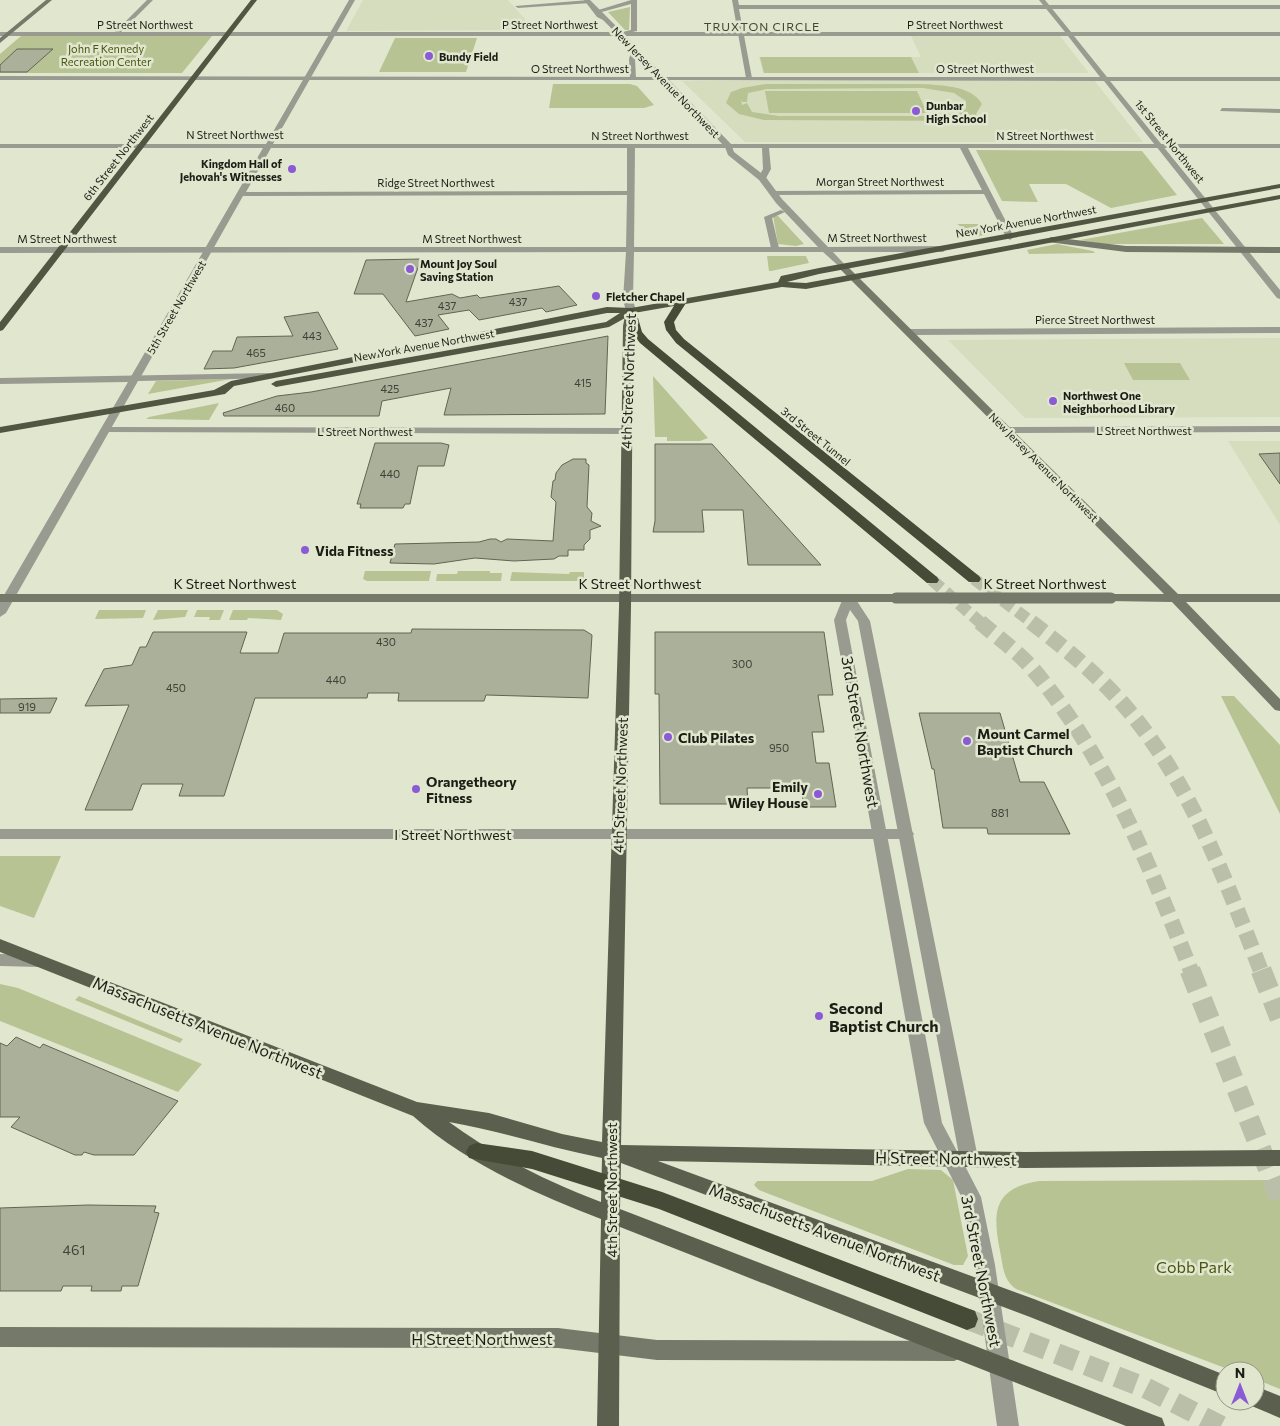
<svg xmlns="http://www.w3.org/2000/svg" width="1280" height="1426" font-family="Commissioner,sans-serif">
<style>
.built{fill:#d5ddbe}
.green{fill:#b7c393;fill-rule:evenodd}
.building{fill:#aab099;stroke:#616651}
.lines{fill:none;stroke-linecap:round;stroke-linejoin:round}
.motorway-tunnel-far2{stroke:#babfaa;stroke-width:12;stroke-dasharray:12 6;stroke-linecap:butt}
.motorway-tunnel-far1{stroke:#babfaa;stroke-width:16;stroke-dasharray:16 8;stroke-linecap:butt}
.motorway-tunnel{stroke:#babfaa;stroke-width:21;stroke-dasharray:21 11;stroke-linecap:butt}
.minor{fill:#999b91;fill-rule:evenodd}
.tertiary{fill:#999b91;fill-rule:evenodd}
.secondary{fill:#75796a;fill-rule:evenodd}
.primary{fill:#5b604e;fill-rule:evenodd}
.trunk{fill:#505642;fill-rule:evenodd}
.motorway{fill:#464b37;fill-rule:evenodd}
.secondary-bridge{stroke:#75796a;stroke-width:11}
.poi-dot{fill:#8b5bd5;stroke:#e1e7cf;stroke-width:2}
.labels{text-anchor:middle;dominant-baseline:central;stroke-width:5;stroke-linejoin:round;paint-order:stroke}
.far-street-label{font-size:11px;fill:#1c1e16;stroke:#e1e7cf}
.far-park-label{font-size:11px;fill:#49550d;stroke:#e1e7cf}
.far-poi-label{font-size:11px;font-weight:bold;fill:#1c1e16;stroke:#e1e7cf;text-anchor:start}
.number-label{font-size:11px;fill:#404237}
.far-neighbourhood-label{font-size:12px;letter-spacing:1px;fill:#434834;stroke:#e1e7cf}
.street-label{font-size:14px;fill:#1c1e16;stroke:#e1e7cf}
.poi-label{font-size:14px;font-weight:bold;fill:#1c1e16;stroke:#e1e7cf;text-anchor:start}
.near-number-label{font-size:14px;fill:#404237}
.near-street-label{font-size:16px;fill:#1c1e16;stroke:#e1e7cf}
.near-poi-label{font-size:16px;font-weight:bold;fill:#1c1e16;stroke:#e1e7cf;text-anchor:start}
.near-park-label{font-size:16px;fill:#49550d;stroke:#e1e7cf}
</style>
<rect width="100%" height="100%" fill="#e1e7cf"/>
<path class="built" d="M363,0H508L525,19L524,30L346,31Z
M911,36H1060L1089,73H763L759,57H921Z
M1094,80L1143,142H745L682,81Z
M1280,338V417L1025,418L948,340Z
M1228,441H1280V525Z"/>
<path class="green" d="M630,7L629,30H625L608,12Z
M21,36H212L182,73H0V54Z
M395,38H477L466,72H379Z
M760,57H911L919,73H764Z
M553,84H630L637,86L654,105L644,108H549Z
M919,84C938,85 972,85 982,104L976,114L980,121L764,120L739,114L726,103L731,92L742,88L766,84ZM923,88L954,93L966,101V109L958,113L941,116H779L752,112L747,103L742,105L741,99L742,102H747L748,93L767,89Z
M765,91H917L927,113H769Z
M976,150L1142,151L1177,195L1111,208L1066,184H1029L1038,202L1002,201Z
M773,216H778L804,244L796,246L778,244Z
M1202,218L1224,244H1103L1080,240Z
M957,224H989L992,233L976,237Z
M1057,244L1093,251L1095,253L1029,254L1027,250Z
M767,256H806L809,263L771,271H769Z
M1180,363L1190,380H1133L1124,363Z
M653,376L708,438L700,441H667V437H655Z
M231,379L148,394L156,381Z
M219,403L209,420L146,419L149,417Z
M365,571H431L429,581H367L363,579Z
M458,571H490V573H502L501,581H436L437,574H457Z
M512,572L569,574L570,572H584V581H510Z
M99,610H146L143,618L95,619Z
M158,610H188L185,617L153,620Z
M197,610H224L220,620H209L210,617H194Z
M233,610H277L283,614L281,620L248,618L247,620H229Z
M1221,696H1234L1280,745V814Z
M0,856H61L34,918L0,906Z
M0,984L18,988L202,1064L178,1092L0,1021Z
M79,996L183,1039L180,1043L75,1000Z
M908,1169L941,1170L953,1180L968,1256L963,1265H954L759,1190L754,1185L757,1181H872Z
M1280,1180V1389L1255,1379V1371H1233L1016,1289C1003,1280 1003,1266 1000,1251C992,1211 994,1188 1039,1181Z"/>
<path class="building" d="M17,49H53L27,72H0V65Z
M421,259L406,302L452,294L460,298L477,295L480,298L559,286L577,305L546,312L542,308L479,320L469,310L438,315L449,329L415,336L383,294H354L366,260Z
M318,312L338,349L234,368L204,369L213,351H232L237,337L293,336L284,317Z
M608,336L605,414L444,415L451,388L382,401L379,416H224L223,413L277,396L311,392Z
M375,443H441L449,445L444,466H418L410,504H405L403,508H360L361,504H357Z
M655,444H712L821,565H748L743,510H702L704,532H653L655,521Z
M1280,453V484L1259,454Z
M573,459H586V463L589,465L587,507L592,513L591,521L601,526L590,530V539L584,545V550H568V556H559L554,559L514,561L475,558L434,564L390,563L395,544L479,542L490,539H496L501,542L507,539L553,541L556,502L551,497L553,481L555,480L556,473L562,465Z
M412,629L584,630L592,635L588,698L486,695L484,701H398L399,693H368L367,698H255L224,796H179L183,784H142L132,810H85L129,705L85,706L104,669L132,665L140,647H146L153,632H247L240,653H278L284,633H411Z
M655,632H824L833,695H818L824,732H812L816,763H829L836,807H804L801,788H747L748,804H660L659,694H655Z
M57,698L50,713H0V699Z
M919,713H1000L1020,782H1044L1070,834H988L987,828H943L934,769H932Z
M16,1037L40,1048L43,1044L178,1101L134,1155H94L84,1152L82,1155H75L11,1127L20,1117H0V1043L7,1046Z
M88,1205L156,1206L154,1212L159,1213L138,1286H122L121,1291H91L92,1286H63L61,1291H0V1208Z"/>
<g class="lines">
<path class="motorway-tunnel-far2" d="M974,579L1033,623
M932,580L981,623"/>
<path class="motorway-tunnel-far1" d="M980,622C997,637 1017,651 1031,667C1107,756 1149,864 1191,971
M1031,622C1066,649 1101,677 1129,711C1192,786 1226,882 1261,971"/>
<path class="motorway-tunnel" d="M1190,970L1280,1198
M1261,970L1280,1018
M967,1319L1146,1388L1221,1426"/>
<path class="minor" d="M147,0H153L118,35H114V33Z
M349,0H355L273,144H1280V148H968L1014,237L1010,240L1006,237L984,194L774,195L770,193L774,191L982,190L960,148H769L771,169L765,180H762L758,178L763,169L762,148H635L634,249L630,252L626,249L627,195L243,196L139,380L130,382L129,380L263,148H0V144H266ZM271,148H627V191L246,192Z
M589,0L591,3L518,8L515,6Z
M631,0H637V31L618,35V33L631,30V4L598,13L595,11Z
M732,0H738L739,5H1280V9H739L752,78L749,80L746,78Z
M635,47L638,49L635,59L636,78L633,80L630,78L629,59L632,49Z
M1222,108L1280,109V113L1220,111Z
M781,210L785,212L772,218L779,248L775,251L771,248L764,217Z
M1280,327V333L911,335L906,332L911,329Z
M1280,426V432L1008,433L1003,430L1008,427Z
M105,427L626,428L631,431L626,434L101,432L100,430Z
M0,829H906L911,830L914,834L911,838L906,839H0Z"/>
<path class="tertiary" d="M584,0H590L622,32H1065L1039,0H1045L1071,32H1280V36H1074L1107,77H1280V81H1110L1280,290V299L1277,298L1104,81L669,80L731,144L734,152L765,176L782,199L828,247L943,246L947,249L943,252H833L847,267L843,270L823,252H634L633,300L636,311L631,314L626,311L623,300L626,252L0,253V247H818L776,203L759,180L728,155L725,147L661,80H0V76L658,77L619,36H0V32H615L603,20L597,17ZM626,36H1068L1100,77H665Z
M269,373L274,376L273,378L138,381L6,613L0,617V602L128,382L0,384V378Z
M849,594L853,595L870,621L978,1158L976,1164L969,1166L964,1164L981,1197L995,1265L1019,1426H997L975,1265L962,1198L924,1123L834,620L843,598ZM850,610L858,621L959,1155L942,1123L846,620Z
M0,954L39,955L45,957L47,961L45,965L39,967L0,966Z"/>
<path class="secondary" d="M46,0H52L0,43V38Z
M1051,237L1126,246L1280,247V253L1126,252L1048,242L1047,240Z
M840,265H846L1178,594H1280V602H1186L1280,699V711L1275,710L1172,602L1107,601L1105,598L1111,594H1164L840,269Z
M0,594H896L902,598L896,602H0Z
M0,1327L558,1328L657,1340L954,1341L961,1344L964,1351L961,1358L954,1361L657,1360L558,1348L0,1347Z"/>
<path class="primary" d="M631,308L636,311L633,326L631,607L621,1145L1024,1152L1280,1150V1166L1024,1168L658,1161L1034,1299L1225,1375V1395L1030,1317L621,1163L620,1209L1154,1415L1162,1418L1165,1426H1126L620,1227L619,1426H597L601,1219C534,1193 467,1164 413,1116L0,952V939L417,1102L489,1113L562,1134L602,1142L619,607L623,326L626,311ZM449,1122C501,1131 550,1148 602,1158L601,1202C547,1181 497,1157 449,1122Z
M1255,1386L1280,1396V1418L1247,1404L1246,1401H1255Z"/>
<path class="trunk" d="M251,0H257L3,330L0,331V322Z
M1280,184V188L819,274L787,282L806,283L1280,195V199L806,289L782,287L634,313L609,327L276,387L271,384L276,381L606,322L620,313H607L234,386L225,394L0,433V427L214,390L231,381L607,307L631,308L778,282L781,276L819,268Z"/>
<path class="motorway" d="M677,301L686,303L674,322L676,330L684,339L979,576L981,579L979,582H969L676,343L666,330L664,322Z
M631,308L636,311L642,332L648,339L937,577L939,580L937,583H927L640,343L632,333L626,311Z
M476,1143L532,1151L662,1192L975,1311L978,1319L975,1327L967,1330L659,1209L532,1169L469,1158L466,1152L469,1146Z"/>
<path class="secondary-bridge" d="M896,598H1111"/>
</g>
<g class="poi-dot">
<circle cx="429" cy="56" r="5"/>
<circle cx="916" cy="111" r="5"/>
<circle cx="292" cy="169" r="5"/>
<circle cx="410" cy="269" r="5"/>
<circle cx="596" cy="296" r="5"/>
<circle cx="1053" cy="401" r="5"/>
<circle cx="305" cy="550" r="5"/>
<circle cx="668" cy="737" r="5"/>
<circle cx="967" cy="741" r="5"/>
<circle cx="416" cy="789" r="5"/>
<circle cx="818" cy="794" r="5"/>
<circle cx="819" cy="1016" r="5"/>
</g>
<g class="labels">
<g class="far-street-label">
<text x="145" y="24">P Street Northwest</text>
<text x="550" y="24">P Street Northwest</text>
<text x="955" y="24">P Street Northwest</text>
<text x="580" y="68">O Street Northwest</text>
<text x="985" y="68">O Street Northwest</text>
<text transform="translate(666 82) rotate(46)">New Jersey Avenue Northwest</text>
<text x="235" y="134">N Street Northwest</text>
<text x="640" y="135">N Street Northwest</text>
<text x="1045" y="135">N Street Northwest</text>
<text transform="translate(1170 141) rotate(51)">1st Street Northwest</text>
<text transform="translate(118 157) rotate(-52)">6th Street Northwest</text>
<text x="880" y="181">Morgan Street Northwest</text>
<text x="436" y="182">Ridge Street Northwest</text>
<text transform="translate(1026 221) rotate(-10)">New York Avenue Northwest</text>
<text x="877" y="237">M Street Northwest</text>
<text x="67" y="238">M Street Northwest</text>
<text x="472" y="238">M Street Northwest</text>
<text transform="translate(176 307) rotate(-60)">5th Street Northwest</text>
<text x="1095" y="319">Pierce Street Northwest</text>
<text transform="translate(424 345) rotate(-10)">New York Avenue Northwest</text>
<text x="1144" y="430">L Street Northwest</text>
<text x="365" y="431">L Street Northwest</text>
<text transform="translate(816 436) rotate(39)">3rd Street Tunnel</text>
<text transform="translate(1044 467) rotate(45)">New Jersey Avenue Northwest</text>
</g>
<g class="far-park-label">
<text x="106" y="48">John F Kennedy<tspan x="106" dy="13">Recreation Center</tspan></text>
</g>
<g class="far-poi-label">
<text x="439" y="56">Bundy Field</text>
<text x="926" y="105">Dunbar<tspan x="926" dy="13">High School</tspan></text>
<text x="282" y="163" text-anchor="end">Kingdom Hall of<tspan x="282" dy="13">Jehovah's Witnesses</tspan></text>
<text x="420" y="263">Mount Joy Soul<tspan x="420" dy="13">Saving Station</tspan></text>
<text x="606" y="296">Fletcher Chapel</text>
<text x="1063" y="395">Northwest One<tspan x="1063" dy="13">Neighborhood Library</tspan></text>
</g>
<g class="number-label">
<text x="518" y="301">437</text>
<text x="447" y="305">437</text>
<text x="424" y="322">437</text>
<text x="312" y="335">443</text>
<text x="256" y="352">465</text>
<text x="583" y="382">415</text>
<text x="390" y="388">425</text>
<text x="285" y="407">460</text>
<text x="390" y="473">440</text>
<text x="386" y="641">430</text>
<text x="742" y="663">300</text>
<text x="336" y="679">440</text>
<text x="176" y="687">450</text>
<text x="27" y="706">919</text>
<text x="779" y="747">950</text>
<text x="1000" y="812">881</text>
</g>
<g class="far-neighbourhood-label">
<text x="762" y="26">TRUXTON CIRCLE</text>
</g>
<g class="street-label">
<text transform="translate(628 381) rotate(-88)">4th Street Northwest</text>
<text x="235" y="583">K Street Northwest</text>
<text x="640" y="583">K Street Northwest</text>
<text x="1045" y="583">K Street Northwest</text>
<text transform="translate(620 785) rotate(-88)">4th Street Northwest</text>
<text x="453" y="834">I Street Northwest</text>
<text transform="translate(611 1190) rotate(-90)">4th Street Northwest</text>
</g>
<g class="poi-label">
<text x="315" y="550">Vida Fitness</text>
<text x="977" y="733">Mount Carmel<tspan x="977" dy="16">Baptist Church</tspan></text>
<text x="678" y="737">Club Pilates</text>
<text x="426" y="781">Orangetheory<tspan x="426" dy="16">Fitness</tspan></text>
<text x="808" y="786" text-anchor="end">Emily<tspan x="808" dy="16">Wiley House</tspan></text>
</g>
<g class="near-number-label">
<text x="74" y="1249">461</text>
</g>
<g class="near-street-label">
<text transform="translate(861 732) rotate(80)">3rd Street Northwest</text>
<text transform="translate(208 1027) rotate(22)">Massachusetts Avenue Northwest</text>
<text transform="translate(946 1158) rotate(1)">H Street Northwest</text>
<text transform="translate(825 1232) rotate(21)">Massachusetts Avenue Northwest</text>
<text transform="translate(982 1271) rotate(79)">3rd Street Northwest</text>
<text x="482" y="1338">H Street Northwest</text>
</g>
<g class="near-poi-label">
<text x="829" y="1007">Second<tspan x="829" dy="18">Baptist Church</tspan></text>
</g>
<g class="near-park-label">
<text x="1194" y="1266">Cobb Park</text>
</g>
</g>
<g transform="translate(1240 1386)"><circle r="24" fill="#e1e7cf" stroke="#929785"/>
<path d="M0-4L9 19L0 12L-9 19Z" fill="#8b5bd5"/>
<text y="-8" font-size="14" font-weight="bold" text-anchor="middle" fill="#1c1e16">N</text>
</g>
</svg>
